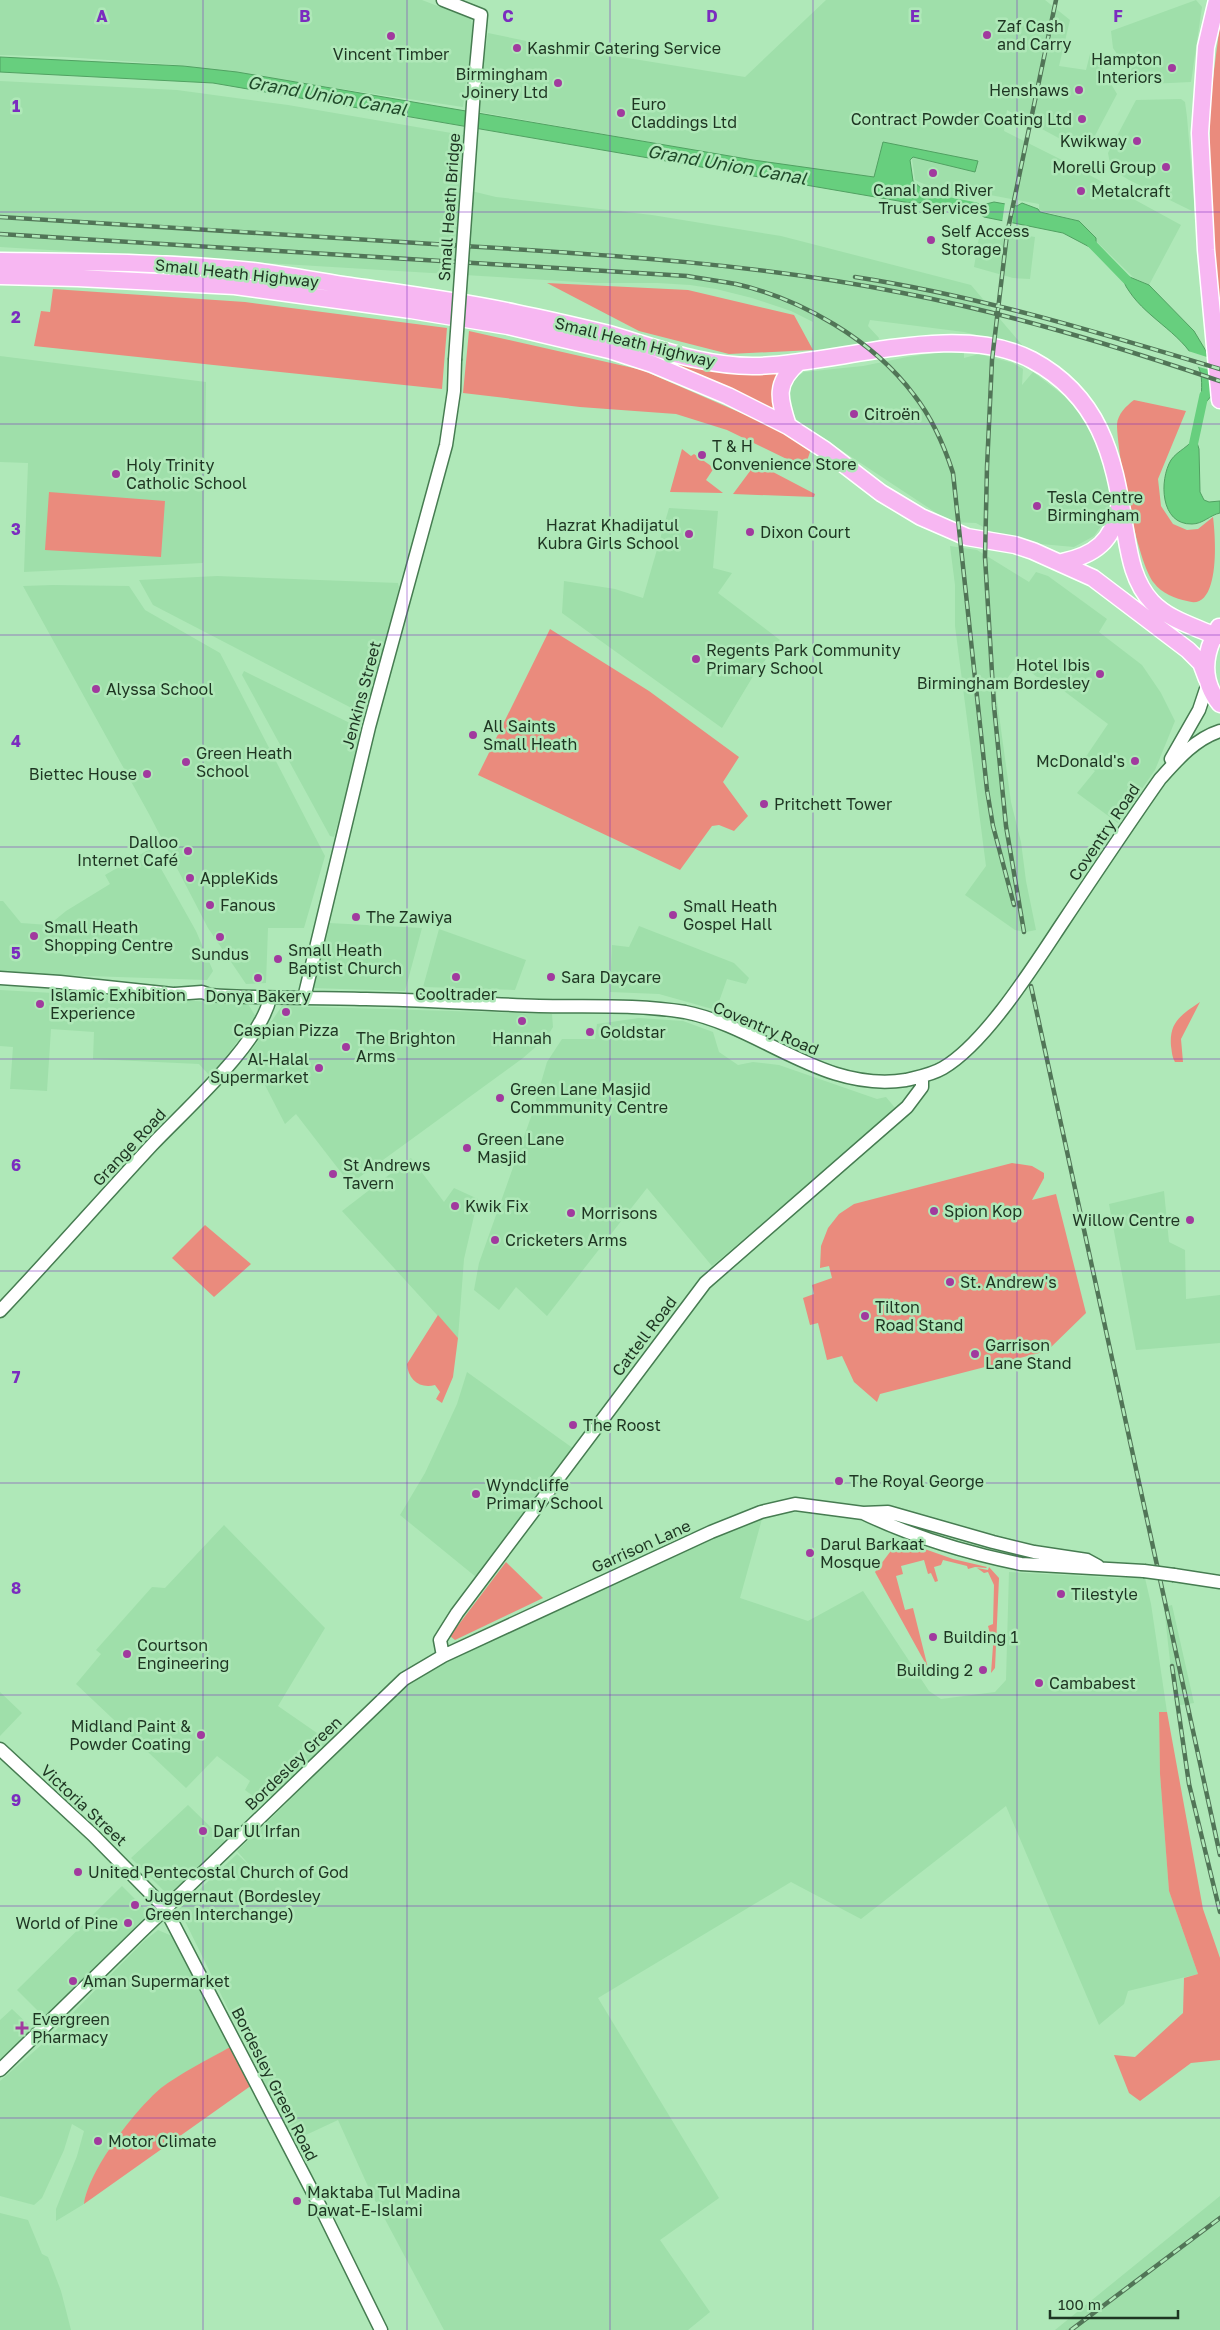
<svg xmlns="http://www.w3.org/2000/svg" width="1220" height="2330" font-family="'Golos Text',sans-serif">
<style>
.built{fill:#9fdfaa}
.green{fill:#ea8b7d}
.water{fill:#67cf7e;stroke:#51a162}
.pier{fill:#afe8b8}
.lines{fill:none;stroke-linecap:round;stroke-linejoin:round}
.canal{stroke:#67cf7e;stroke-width:9}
.secondary-casing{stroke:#467c51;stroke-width:15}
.highway-casing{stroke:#fff;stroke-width:19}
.secondary{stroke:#fff;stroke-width:12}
.highway{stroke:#f7b7f2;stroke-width:16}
.rail-casing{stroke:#517557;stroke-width:4.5}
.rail{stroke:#afe8b8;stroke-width:2.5;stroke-dasharray:8;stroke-linecap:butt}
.secondary-bridge-casing{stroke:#467c51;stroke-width:15;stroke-linecap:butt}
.secondary-bridge{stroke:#fff;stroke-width:12}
.grid{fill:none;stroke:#7b2cbf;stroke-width:1;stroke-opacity:0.55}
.poi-dot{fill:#a13a9e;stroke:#afe8b8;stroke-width:2}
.labels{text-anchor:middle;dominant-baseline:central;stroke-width:5;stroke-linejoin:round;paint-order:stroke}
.poi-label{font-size:16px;fill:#1e3522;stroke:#afe8b8;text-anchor:start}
.street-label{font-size:16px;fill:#1e3522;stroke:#afe8b8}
.water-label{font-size:18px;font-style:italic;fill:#204a2a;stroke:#afe8b8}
.grid-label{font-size:16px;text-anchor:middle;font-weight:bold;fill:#7b2cbf;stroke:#afe8b8;stroke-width:5;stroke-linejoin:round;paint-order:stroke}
</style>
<rect width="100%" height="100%" fill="#afe8b8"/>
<path class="built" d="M0,0H422L471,19L473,35L463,107L179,65L65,57L0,55Z
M826,0H1045L1070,20L1059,66L1086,70L1091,50L1117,94L1090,145L1079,149L1007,110L1004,131L1062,160L1181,225L1149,285L1134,278L1096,241V238L1079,221L1039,210V204L990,195L963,199L938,195L935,189L915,180L911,152L881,183L480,112L483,67L488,33L541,44L745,77Z
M1196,0L1202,7L1191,82L1149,84L1139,78L1123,63L1113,48L1111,31Z
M0,81L177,90L288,105L463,135L459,188L496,197L652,215L781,236L971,285L1023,346L964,332L870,320L868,326L879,338L877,344L811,352L813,322L791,311L752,298L716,289L690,285L658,283H595L0,247Z
M1181,99L1185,102L1187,117L1194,200V211H1192L1129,180L1111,169L1108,153L1136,100Z
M983,229L1035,237L1030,279L1013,278L974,267L980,231L982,232Z
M949,351H964V358L979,354L1013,363L1023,369L1022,385L1033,372L1071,401L1091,429L1105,466L1109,485L1112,510L1094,536L1074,547L1030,543L996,534L976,523L950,522L800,423L788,410L790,382L804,372L863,366L907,357Z
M0,356L206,382L203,563L24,572L28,463L0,462Z
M669,508L718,511L713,568L732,573L718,593L780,640L752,678L722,728L562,613L564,581L615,589L643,598Z
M950,546L977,550L1029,582L1036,572L1048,576L1107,619L1099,632L1142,665L1161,693L1175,721L1155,770L1118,823L1077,793L1095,771L1083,761L1108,724L1052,682L1037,677L1019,663L996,693L1011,802L1021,842L1026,881L1036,930L1026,932L1015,930L965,895L986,866L955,626V585Z
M217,576L398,583L399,587L367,716L153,605L139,580Z
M53,585L129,586L145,610L220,653L325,856L304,928H268L266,983L246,984L208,928L149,814L23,586Z
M244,671L358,727L362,736L334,837L330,836L242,675Z
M150,849L196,931L213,971L207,980L0,973V901H3L21,923L49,925L66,911L110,884L105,875Z
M329,923L422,928L405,991L311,988Z
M639,926L734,963L749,978L746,984L727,979L716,1010L659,994L610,992L612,945L629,947Z
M439,929L526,960L515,990L423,987Z
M0,990L248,1004L256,1017L221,1063L209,1075L199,1064L93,1059L94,1032L51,1029L47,1091L13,1089H10L13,1047L0,1046Z
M282,1006L552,1014L553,1027L547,1037L523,1058L350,1184L296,1114L285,1124L249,1054Z
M639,1018L683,1021L713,1032L719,1052L738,1065L753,1062L779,1065L877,1099L886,1097L896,1109L712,1266L647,1188L547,1316L516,1287L499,1310L474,1290L479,1263L531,1117L547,1062L562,1039H595L597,1024Z
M411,1158L444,1202L454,1188L478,1199L464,1259L458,1338L342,1211Z
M1164,1191L1169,1242L1185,1250L1186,1299L1220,1295V1343L1136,1350L1109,1204Z
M467,1372L574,1449L476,1577L400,1515L425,1473L457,1404Z
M762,1519L740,1598L808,1621L863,1591L929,1691L941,1699L995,1692L1006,1680L1009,1572L1121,1578H1145L1151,1604L1167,1712H1159L1160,1774L1169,1891L1198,1974L1128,1991L1124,2004L1099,2025L1006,1806L861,1919L791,1882L598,1998L719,2198L660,2240L710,2312L688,2330H444L371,2193L338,2120L293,2141L179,1909L237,1854L252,1868L237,1851L287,1803L332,1755L413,1679L491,1638L704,1541Z
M224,1525L325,1628L278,1706L330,1742L265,1805L245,1790L250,1781L217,1756L186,1788L76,1684L101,1654L96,1650L152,1587L165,1588Z
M1172,1605L1194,1703L1175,1706L1164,1607Z
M0,1692L22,1713L0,1736Z
M188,1805L229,1845L170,1897L131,1858Z
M122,1886L151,1915L47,2020L17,1990Z
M158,1930L172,1936L230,2047L162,2088L145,2105L110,2147L86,2194L84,2204L56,2221V2209L77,2156L84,2131L72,2124L64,2150L42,2198L34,2205L0,2196V2081L39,2047L144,1941Z
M12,2009L33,2029L0,2061V2020Z
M1220,2196V2330H1055Z
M0,2213L28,2220L42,2254L48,2257L61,2291L71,2330H0Z"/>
<path class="green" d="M1220,24V313L1210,195V102Z
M0,267L97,268L228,276L445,302L782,370L777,414L494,319Z
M547,283L688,290L794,315L813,350L729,354L639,331Z
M53,289L245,302L447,328L442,389L34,346L41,311L50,312Z
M469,331L642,370L789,434L811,449L807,461L799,465L727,430L676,414L580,407L463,393Z
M1134,400L1186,411L1158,479L1161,506L1173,524L1187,530L1198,529L1213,517C1216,540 1220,612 1187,601C1176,599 1161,593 1154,583C1137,563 1117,452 1117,424C1118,414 1126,406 1134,400Z
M682,449L691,456L694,454L714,468L706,480L723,493L670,492Z
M756,463L815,494L814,497L733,494Z
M49,492L165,501L161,557L45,550Z
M550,629L649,691L739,757L723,782L748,816L734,831L719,825L712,826L680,870L478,775Z
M1200,1002L1181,1039L1183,1062H1175C1172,1057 1172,1052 1171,1046C1169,1022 1181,1015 1200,1002Z
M1012,1163L1032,1166L1044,1173V1178L1032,1200L1056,1194L1086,1313L1047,1351L880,1394L877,1402L854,1382L842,1356L827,1360L818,1323L810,1325L803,1298L814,1294L812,1285L832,1278L829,1266L820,1268L821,1246L828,1228L839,1214L854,1204Z
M205,1225L251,1264L214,1297L172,1258Z
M438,1315L458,1338L453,1377L442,1403L436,1399L440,1392L435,1385C420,1389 408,1380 407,1364Z
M899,1540L953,1559L987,1567L986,1568L975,1567L968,1569L967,1566L943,1560L941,1565L934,1567L938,1581L935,1582L931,1573L928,1574L924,1560L901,1566L903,1574L896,1576L905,1610L913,1608L928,1668L875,1572Z
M506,1562L543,1598L455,1640L450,1636Z
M989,1567L999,1578L995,1668L991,1673L993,1646L988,1626L993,1624L994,1585L988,1572L984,1573L977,1568L988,1570Z
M1159,1712H1167L1203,1909L1220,1958V2060L1191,2063L1140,2101L1129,2093L1114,2055L1135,2057L1183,2013L1184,1978L1198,1974L1169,1891L1160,1774Z
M230,2047L252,2085L84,2204C89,2170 134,2111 161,2088C179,2074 209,2059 230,2047Z"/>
<path class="water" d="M0,57L183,66L237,72L753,160L874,177L883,142L978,161L975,172L913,157L910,160L913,181L931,197L936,198V201L929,200L916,204L213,83L0,72Z
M994,202L1017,206L1022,203L1038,209L1040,212L1079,221L1096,238V244L1099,252L1063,233L984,217L966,205L967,203L982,205Z
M1120,273L1149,285L1194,331L1206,351L1212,372V395L1202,407C1200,394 1204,381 1199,368C1186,335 1148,320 1129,291C1125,286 1123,279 1120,273Z
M1195,436L1199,449L1200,492L1204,500L1209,502L1220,501V513C1210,515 1203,524 1192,524C1160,525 1159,480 1171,460C1178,450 1190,447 1195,436Z"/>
<path class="pier" d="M1005,202L1015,203L1012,225L1002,223Z
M1185,350L1210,358L1214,371L1195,366Z"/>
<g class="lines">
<path class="canal" d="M925,197L976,207
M1091,243L1127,280
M1193,446L1204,395"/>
<defs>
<path id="secondary" d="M443,0L481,15L474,90
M1171,759L1199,710L1208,683
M0,978L60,982L182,995
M175,994L202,992L210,995C262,999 314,997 366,999C424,1000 482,1004 539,1006C587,1007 638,1004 685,1012C761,1027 823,1093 906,1080C918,1077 931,1075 943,1068C986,1043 1035,964 1063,922C1095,874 1127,826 1160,779C1177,760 1195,739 1220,731
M304,998L369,727L446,445L454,391L455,360
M0,1311C52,1256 101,1200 152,1145C185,1110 260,1044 270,998
M863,1513C913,1537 967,1553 1021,1564L1144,1571
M1174,1575L1220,1582
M443,1656L440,1640L457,1613L705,1283L907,1107L922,1087V1077
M0,1749L93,1835L165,1908L323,2212L381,2330
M0,2070L140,1933L404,1679L443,1656L711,1532L761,1512L795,1504L863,1513L888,1512L993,1542L1034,1552L1087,1560L1098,1566"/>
<path id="highway" d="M1217,0L1206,47L1200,133L1206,250L1220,400
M0,261C84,262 169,262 253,271C285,275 318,281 350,286C406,294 461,301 516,313C546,319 576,326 605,333C655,347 703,367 756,366C839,364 957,320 1032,360C1099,396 1114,455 1124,524C1129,552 1132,581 1152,602C1168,619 1193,626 1213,635L1220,636
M0,276L78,278L235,286L411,310L508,326L609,350L652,364L728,396L788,426L825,450L881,493L921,517L967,537L1015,545L1033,551L1093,578L1188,650L1201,663L1207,679
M788,426C779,399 774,383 799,362
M1062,562C1095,555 1113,541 1119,507
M1219,627C1204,652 1200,680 1220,704"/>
</defs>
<use href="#secondary" class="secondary-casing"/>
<use href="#highway" class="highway-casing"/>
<use href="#secondary" class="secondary"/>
<use href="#highway" class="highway"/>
<defs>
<path id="rail" d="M0,217C155,226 310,236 465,246C611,255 759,264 903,293C1011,314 1116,346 1220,381
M0,234L687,276C703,279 720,281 736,284C802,299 873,340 914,395C932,418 944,445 953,473L987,790L993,826L1014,905
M855,277C979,296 1100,333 1220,369
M1024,932L1006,826L994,706L985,557L987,467L992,360L1007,234L1056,0
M1031,986L1220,1855
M1172,1666L1189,1784L1220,1912
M1071,2330L1220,2218"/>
</defs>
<use href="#rail" class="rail-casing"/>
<use href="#rail" class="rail"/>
<defs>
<path id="secondary-bridge" d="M455,360L474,90
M1144,1571L1174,1575"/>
</defs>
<use href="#secondary-bridge" class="secondary-bridge-casing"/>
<use href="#secondary-bridge" class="secondary-bridge"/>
</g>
<path class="grid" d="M203,0V2330M407,0V2330M610,0V2330M813,0V2330M1017,0V2330M0,212H1220M0,424H1220M0,635H1220M0,847H1220M0,1059H1220M0,1271H1220M0,1483H1220M0,1695H1220M0,1906H1220M0,2118H1220"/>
<g class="poi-dot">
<circle cx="987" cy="35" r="5"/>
<circle cx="391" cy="36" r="5"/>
<circle cx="517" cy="48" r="5"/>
<circle cx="1172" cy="68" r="5"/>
<circle cx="558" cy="83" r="5"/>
<circle cx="1079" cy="90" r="5"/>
<circle cx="621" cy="113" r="5"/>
<circle cx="1082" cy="119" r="5"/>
<circle cx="1137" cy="141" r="5"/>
<circle cx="1166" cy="167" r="5"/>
<circle cx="933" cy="173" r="5"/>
<circle cx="1081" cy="191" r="5"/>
<circle cx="931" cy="240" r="5"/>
<circle cx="854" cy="414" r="5"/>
<circle cx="702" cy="455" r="5"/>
<circle cx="116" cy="474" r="5"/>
<circle cx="1037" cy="506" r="5"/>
<circle cx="750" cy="532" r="5"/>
<circle cx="689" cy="534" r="5"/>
<circle cx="696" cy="659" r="5"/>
<circle cx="1100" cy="674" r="5"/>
<circle cx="96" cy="689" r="5"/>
<circle cx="473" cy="735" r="5"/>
<circle cx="1135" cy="761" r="5"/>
<circle cx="186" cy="762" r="5"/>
<circle cx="147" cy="774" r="5"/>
<circle cx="764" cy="804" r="5"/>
<circle cx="188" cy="851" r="5"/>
<circle cx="190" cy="878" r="5"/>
<circle cx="210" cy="905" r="5"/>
<circle cx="673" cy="915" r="5"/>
<circle cx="356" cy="917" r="5"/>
<circle cx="34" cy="936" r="5"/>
<circle cx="220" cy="937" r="5"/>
<circle cx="278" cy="959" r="5"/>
<circle cx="456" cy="977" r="5"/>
<circle cx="551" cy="977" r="5"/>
<circle cx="258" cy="978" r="5"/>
<circle cx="40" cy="1004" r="5"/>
<circle cx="286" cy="1012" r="5"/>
<circle cx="522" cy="1021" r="5"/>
<circle cx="590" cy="1032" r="5"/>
<circle cx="346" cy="1047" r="5"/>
<circle cx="319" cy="1068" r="5"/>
<circle cx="500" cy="1098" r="5"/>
<circle cx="467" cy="1148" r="5"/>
<circle cx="333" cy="1174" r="5"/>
<circle cx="455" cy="1206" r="5"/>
<circle cx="934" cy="1211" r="5"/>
<circle cx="571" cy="1213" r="5"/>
<circle cx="1190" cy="1220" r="5"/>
<circle cx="495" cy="1240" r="5"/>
<circle cx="950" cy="1282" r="5"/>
<circle cx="865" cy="1316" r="5"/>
<circle cx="975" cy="1354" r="5"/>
<circle cx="573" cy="1425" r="5"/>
<circle cx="839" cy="1481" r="5"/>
<circle cx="476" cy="1494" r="5"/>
<circle cx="810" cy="1553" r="5"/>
<circle cx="1061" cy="1594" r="5"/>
<circle cx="933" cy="1637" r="5"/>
<circle cx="127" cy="1654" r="5"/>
<circle cx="983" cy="1670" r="5"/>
<circle cx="1039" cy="1683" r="5"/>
<circle cx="201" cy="1735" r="5"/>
<circle cx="203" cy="1831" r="5"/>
<circle cx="78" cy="1872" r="5"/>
<circle cx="135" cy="1905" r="5"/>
<circle cx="128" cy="1923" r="5"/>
<circle cx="73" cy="1981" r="5"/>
<path d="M19.5 2020.5h5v5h5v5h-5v5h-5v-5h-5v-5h5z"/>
<circle cx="98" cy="2141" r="5"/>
<circle cx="297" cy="2201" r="5"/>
</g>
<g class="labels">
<g class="poi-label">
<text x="997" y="26">Zaf Cash<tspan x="997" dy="18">and Carry</tspan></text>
<text x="527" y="48">Kashmir Catering Service</text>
<text x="391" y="54" text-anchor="middle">Vincent Timber</text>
<text x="1162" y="59" text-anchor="end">Hampton<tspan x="1162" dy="18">Interiors</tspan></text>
<text x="548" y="74" text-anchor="end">Birmingham<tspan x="548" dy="18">Joinery Ltd</tspan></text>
<text x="1069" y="90" text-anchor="end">Henshaws</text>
<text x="631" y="104">Euro<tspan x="631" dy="18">Claddings Ltd</tspan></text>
<text x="1072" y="119" text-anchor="end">Contract Powder Coating Ltd</text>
<text x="1127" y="141" text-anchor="end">Kwikway</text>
<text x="1156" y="167" text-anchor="end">Morelli Group</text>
<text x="933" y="190" text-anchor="middle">Canal and River<tspan x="933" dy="18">Trust Services</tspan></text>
<text x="1091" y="191">Metalcraft</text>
<text x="941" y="231">Self Access<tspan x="941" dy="18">Storage</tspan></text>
<text x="864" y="414">Citroën</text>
<text x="712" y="446">T &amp; H<tspan x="712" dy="18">Convenience Store</tspan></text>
<text x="126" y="465">Holy Trinity<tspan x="126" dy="18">Catholic School</tspan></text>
<text x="1047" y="497">Tesla Centre<tspan x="1047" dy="18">Birmingham</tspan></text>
<text x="679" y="525" text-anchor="end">Hazrat Khadijatul<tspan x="679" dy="18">Kubra Girls School</tspan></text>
<text x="760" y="532">Dixon Court</text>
<text x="706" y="650">Regents Park Community<tspan x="706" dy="18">Primary School</tspan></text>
<text x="1090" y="665" text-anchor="end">Hotel Ibis<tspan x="1090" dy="18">Birmingham Bordesley</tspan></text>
<text x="106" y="689">Alyssa School</text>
<text x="483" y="726">All Saints<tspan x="483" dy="18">Small Heath</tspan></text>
<text x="196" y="753">Green Heath<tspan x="196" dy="18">School</tspan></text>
<text x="1125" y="761" text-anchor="end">McDonald's</text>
<text x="137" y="774" text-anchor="end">Biettec House</text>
<text x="774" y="804">Pritchett Tower</text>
<text x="178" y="842" text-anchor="end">Dalloo<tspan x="178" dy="18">Internet Café</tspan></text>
<text x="200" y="878">AppleKids</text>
<text x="220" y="905">Fanous</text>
<text x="683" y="906">Small Heath<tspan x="683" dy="18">Gospel Hall</tspan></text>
<text x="366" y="917">The Zawiya</text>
<text x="44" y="927">Small Heath<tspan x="44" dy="18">Shopping Centre</tspan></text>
<text x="288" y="950">Small Heath<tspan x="288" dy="18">Baptist Church</tspan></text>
<text x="220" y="954" text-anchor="middle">Sundus</text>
<text x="561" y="977">Sara Daycare</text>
<text x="456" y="994" text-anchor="middle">Cooltrader</text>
<text x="50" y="995">Islamic Exhibition<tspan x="50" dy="18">Experience</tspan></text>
<text x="258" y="996" text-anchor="middle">Donya Bakery</text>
<text x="286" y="1030" text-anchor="middle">Caspian Pizza</text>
<text x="600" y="1032">Goldstar</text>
<text x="356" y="1038">The Brighton<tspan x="356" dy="18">Arms</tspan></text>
<text x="522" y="1038" text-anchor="middle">Hannah</text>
<text x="309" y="1059" text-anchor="end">Al-Halal<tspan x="309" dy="18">Supermarket</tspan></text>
<text x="510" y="1089">Green Lane Masjid<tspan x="510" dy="18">Commmunity Centre</tspan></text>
<text x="477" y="1139">Green Lane<tspan x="477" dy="18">Masjid</tspan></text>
<text x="343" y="1165">St Andrews<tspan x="343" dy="18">Tavern</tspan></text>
<text x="465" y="1206">Kwik Fix</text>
<text x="944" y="1211">Spion Kop</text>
<text x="581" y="1213">Morrisons</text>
<text x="1180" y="1220" text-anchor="end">Willow Centre</text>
<text x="505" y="1240">Cricketers Arms</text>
<text x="960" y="1282">St. Andrew's</text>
<text x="875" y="1307">Tilton<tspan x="875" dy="18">Road Stand</tspan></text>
<text x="985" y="1345">Garrison<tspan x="985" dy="18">Lane Stand</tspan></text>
<text x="583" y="1425">The Roost</text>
<text x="849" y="1481">The Royal George</text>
<text x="486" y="1485">Wyndcliffe<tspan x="486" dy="18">Primary School</tspan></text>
<text x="820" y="1544">Darul Barkaat<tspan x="820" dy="18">Mosque</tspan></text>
<text x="1071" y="1594">Tilestyle</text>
<text x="943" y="1637">Building 1</text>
<text x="137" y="1645">Courtson<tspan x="137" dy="18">Engineering</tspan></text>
<text x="973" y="1670" text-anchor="end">Building 2</text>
<text x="1049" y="1683">Cambabest</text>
<text x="191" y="1726" text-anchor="end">Midland Paint &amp;<tspan x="191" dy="18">Powder Coating</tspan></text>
<text x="213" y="1831">Dar Ul Irfan</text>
<text x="88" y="1872">United Pentecostal Church of God</text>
<text x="145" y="1896">Juggernaut (Bordesley<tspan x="145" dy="18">Green Interchange)</tspan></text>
<text x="118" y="1923" text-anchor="end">World of Pine</text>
<text x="83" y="1981">Aman Supermarket</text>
<text x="32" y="2019">Evergreen<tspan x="32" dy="18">Pharmacy</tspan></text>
<text x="108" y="2141">Motor Climate</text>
<text x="307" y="2192">Maktaba Tul Madina<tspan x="307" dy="18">Dawat-E-Islami</tspan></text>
</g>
<g class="street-label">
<text transform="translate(449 207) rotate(-86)">Small Heath Bridge</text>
<text transform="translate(237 273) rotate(6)">Small Heath Highway</text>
<text transform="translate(635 342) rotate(14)">Small Heath Highway</text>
<text transform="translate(361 695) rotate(-75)">Jenkins Street</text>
<text transform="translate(1104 832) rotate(-56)">Coventry Road</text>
<text transform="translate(766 1028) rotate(23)">Coventry Road</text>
<text transform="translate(129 1147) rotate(-47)">Grange Road</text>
<text transform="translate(644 1336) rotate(-53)">Cattell Road</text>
<text transform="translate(641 1546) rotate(-24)">Garrison Lane</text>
<text transform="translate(293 1763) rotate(-44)">Bordesley Green</text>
<text transform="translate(84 1805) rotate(43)">Victoria Street</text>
<text transform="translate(275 2084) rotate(63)">Bordesley Green Road</text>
</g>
<g class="water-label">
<text transform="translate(327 95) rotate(10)">Grand Union Canal</text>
<text transform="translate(727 164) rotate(10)">Grand Union Canal</text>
</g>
</g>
<g class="grid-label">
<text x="102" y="22">A</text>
<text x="305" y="22">B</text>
<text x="508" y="22">C</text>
<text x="712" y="22">D</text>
<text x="915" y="22">E</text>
<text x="1118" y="22">F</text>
<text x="16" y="112">1</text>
<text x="16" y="323">2</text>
<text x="16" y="535">3</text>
<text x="16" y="747">4</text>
<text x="16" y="959">5</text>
<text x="16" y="1171">6</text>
<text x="16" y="1383">7</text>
<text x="16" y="1594">8</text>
<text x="16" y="1806">9</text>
</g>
<path d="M1050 2310v8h128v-8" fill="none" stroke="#1e3522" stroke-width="2.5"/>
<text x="1058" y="2310" font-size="15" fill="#1e3522" stroke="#afe8b8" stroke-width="4" paint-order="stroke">100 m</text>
</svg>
